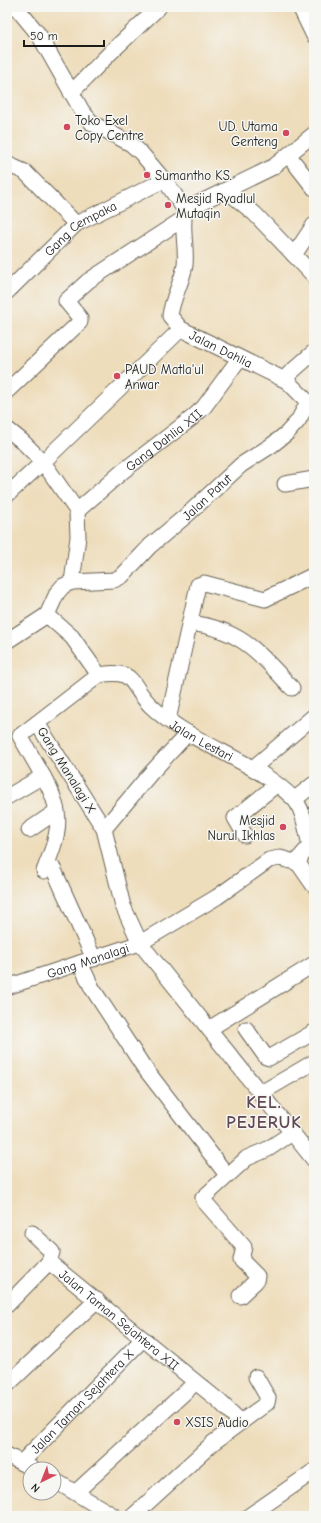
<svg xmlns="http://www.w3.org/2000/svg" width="321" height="1523" font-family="'Comic Neue',sans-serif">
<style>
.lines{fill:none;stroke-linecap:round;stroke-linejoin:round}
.minor-casing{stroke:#666054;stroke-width:17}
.minor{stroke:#fff;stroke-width:15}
.poi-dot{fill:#d1495b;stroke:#f6f6f2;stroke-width:1.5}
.labels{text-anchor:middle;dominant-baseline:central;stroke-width:3;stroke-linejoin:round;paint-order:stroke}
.poi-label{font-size:13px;fill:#1c1c1c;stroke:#f6f6f2;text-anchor:start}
.street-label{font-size:13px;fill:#1c1c1c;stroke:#f6f6f2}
.district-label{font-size:17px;font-weight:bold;letter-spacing:1px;fill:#604855;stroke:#f6f6f2}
</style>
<rect width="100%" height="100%" fill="#f6f6f2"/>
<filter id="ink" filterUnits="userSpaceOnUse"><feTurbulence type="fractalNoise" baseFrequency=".025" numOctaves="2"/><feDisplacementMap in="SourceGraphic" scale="8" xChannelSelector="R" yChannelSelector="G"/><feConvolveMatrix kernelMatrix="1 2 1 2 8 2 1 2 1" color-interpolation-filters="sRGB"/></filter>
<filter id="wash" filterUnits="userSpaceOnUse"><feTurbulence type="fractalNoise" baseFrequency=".012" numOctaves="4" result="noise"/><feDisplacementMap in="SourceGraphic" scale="16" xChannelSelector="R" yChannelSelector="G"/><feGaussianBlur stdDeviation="0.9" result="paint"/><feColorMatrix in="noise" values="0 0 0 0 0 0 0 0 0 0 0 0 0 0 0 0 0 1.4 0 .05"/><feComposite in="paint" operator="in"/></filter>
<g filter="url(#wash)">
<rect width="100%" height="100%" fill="#edb"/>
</g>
<g filter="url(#ink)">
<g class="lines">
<defs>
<g id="minor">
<path d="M16,7L39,35L82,111L92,123L131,144L141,153L168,185L185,210L273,167L314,134"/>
<path d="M300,7L314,36"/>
<path d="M71,93L109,54L159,7"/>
<path d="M289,156L314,188"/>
<path d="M7,164L25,172L76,224"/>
<path d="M226,190L255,214L314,276"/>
<path id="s1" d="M185,211C181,229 187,247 185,265C182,283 172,298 170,316L181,329L287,381"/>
<path d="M294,255L314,225"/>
<path id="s2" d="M7,292L76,224L164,180"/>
<path d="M7,391L80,322V318L66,301L88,281L183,219"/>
<path d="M7,429L22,441L43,462L7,495"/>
<path d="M285,484L314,479"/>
<path id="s3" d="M77,511L123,471L192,418L204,407L239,359"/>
<path d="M72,582L78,537L77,511L43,462L181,329"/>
<path id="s4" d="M47,615L72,637L99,675C137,668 129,685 151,706C192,745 252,758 293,798C303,806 307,833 310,846L302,855L298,863L314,886"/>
<path d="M190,623C241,629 259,653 292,688"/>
<path id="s5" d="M7,641L47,615L57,593L63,586L72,582L114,580L122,576L150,546L188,514L241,465L272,445L287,433L298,421L308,402L287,381L289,374L314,352"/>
<path d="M168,720L198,585L204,583L265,599L314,575"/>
<path d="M253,768L314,716"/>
<path d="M43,776C65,814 60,832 44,871"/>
<path d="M7,797L43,776L20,736L37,723"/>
<path d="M295,799L314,784"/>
<path d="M104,829L150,774L188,733"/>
<path d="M29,830L57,811"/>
<path d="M245,835L235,818L276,785"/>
<path d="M298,863L280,858L269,860L217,897L140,943L314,1160"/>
<path d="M53,868L94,959"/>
<path d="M80,963L92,988L143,1066L227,1175"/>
<path id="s6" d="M7,987L140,943L123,906L104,829L37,723L99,675"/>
<path d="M209,1029L314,964"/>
<path d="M246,1029L266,1057L269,1058L314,1032"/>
<path d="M261,1093L314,1062"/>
<path id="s7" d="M32,1233L52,1252L49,1262L219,1401L241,1422"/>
<path d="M240,1296L256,1281L257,1276L241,1260L244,1247L204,1201L203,1198L247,1158L268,1149L292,1133"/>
<path d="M7,1305L49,1262"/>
<path d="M7,1385L97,1300"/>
<path d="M7,1455L33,1469"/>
<path id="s8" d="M21,1463L143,1339"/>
<path d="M54,1480L114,1516"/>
<path d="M76,1492L195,1383"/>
<path d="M133,1516L214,1442L267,1403L268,1398L256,1377"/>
<path d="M249,1516L314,1471"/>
</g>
</defs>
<use href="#minor" class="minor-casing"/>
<use href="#minor" class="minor"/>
</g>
</g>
<g class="poi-dot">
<circle cx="67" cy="127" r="4"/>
<circle cx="286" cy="133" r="4"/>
<circle cx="147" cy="175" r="4"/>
<circle cx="168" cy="205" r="4"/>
<circle cx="117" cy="376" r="4"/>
<circle cx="283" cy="827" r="4"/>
<circle cx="177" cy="1422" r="4"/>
</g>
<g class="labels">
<g class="poi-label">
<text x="75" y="120">Toko Exel<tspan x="75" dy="15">Copy Centre</tspan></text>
<text x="278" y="126" text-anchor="end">UD. Utama<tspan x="278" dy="15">Genteng</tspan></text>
<text x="155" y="175">Sumantho KS.</text>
<text x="176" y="198">Mesjid Ryadlul<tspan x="176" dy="15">Mutaqin</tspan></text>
<text x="125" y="369">PAUD Matla'ul<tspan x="125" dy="15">Anwar</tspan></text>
<text x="275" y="820" text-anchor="end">Mesjid<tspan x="275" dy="15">Nurul Ikhlas</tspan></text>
<text x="185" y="1422">XSIS Audio</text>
</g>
<g class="street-label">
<text stroke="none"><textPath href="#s2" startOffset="98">Gang Cempaka</textPath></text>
<text stroke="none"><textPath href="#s1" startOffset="169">Jalan Dahlia</textPath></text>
<text stroke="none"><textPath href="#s3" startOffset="112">Gang Dahlia XII</textPath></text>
<text stroke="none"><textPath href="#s5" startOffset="258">Jalan Patut</textPath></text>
<text stroke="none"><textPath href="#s4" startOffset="208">Jalan Lestari</textPath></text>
<text transform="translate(67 770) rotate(58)">Gang Manalagi X</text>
<text stroke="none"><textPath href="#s6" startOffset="85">Gang Manalagi</textPath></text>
<text stroke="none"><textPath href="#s7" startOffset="129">Jalan Taman Sejahtera XII</textPath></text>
<text stroke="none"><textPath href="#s8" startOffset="87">Jalan Taman Sejahtera X</textPath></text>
</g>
<g class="district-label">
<text x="264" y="1102">KEL.<tspan x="264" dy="20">PEJERUK</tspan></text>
</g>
</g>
<rect width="321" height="1523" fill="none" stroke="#f6f6f2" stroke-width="24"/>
<g transform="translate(42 1481) rotate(223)"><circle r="19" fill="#f6f6f2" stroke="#9f9f9c"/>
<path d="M0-3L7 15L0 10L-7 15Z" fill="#d1495b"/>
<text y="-6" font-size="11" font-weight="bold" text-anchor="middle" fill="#1c1c1c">N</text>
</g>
<path d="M24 40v6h80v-6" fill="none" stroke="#1c1c1c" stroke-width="2"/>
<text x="30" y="40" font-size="12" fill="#1c1c1c" stroke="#f6f6f2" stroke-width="3" paint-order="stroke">50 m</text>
</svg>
